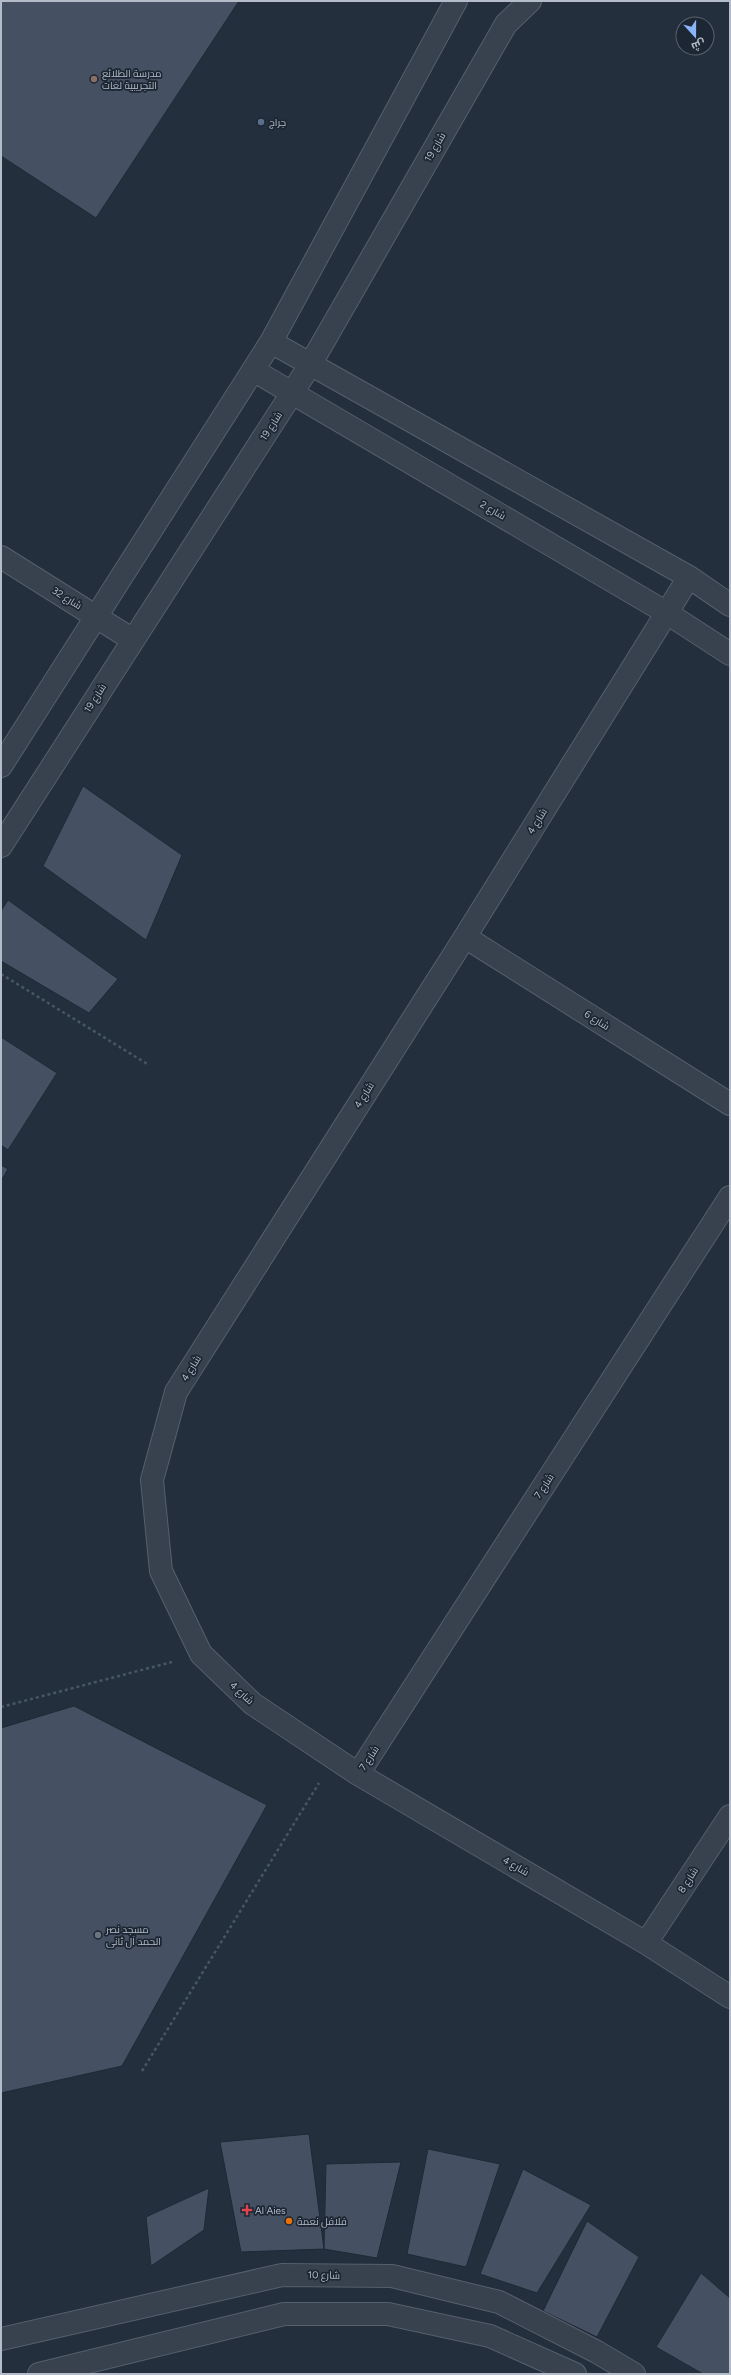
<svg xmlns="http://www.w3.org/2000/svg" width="731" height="2375" font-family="Figtree,Cairo,sans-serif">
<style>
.building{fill:#455162;stroke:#1f2835}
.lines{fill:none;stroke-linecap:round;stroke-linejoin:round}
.minor-casing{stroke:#565f6c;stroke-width:24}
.path{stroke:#44595c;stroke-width:2.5;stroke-dasharray:3 3;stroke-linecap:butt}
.minor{stroke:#38414e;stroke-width:22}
.education-dot{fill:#8d6e63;stroke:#1d2633;stroke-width:1.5}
.service-dot{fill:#5c6f8a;stroke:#1d2633;stroke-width:1.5}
.worship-dot{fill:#6b7280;stroke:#1d2633;stroke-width:1.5}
.health-dot{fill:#e0444e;stroke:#1d2633;stroke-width:1.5}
.food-dot{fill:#e8710a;stroke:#1d2633;stroke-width:1.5}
.labels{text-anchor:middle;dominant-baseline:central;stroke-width:3.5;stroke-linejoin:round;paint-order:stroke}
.poi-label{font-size:10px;fill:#b4bcc9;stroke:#1d2633;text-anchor:start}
.street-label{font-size:10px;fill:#b4bcc9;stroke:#1d2633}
</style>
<rect width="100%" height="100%" fill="#242f3e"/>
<path class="building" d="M1,1H239L96,218L1,156Z
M83,786L182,855L146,940L43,866Z
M8,900L118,979L89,1013L1,961V911Z
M1,1037L57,1073L8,1150L1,1145Z
M1,1165L8,1169L1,1181Z
M74,1706L267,1805L122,2066L1,2093V1728Z
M309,2134L324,2249L241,2252L220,2142Z
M428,2149L500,2164L466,2267L407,2254Z
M401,2162L377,2258L324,2249L326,2164Z
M523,2169L591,2205L537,2293L480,2274Z
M209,2188L204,2230L151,2266L146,2217Z
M587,2221L639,2257L597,2337L543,2311Z
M701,2273L730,2298V2374H703L656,2347Z"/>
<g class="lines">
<defs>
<path id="minor" d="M271,342L689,577L730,605
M253,370L667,613L730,654
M1,557L133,640
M689,577L465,937L176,1392L152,1480L161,1571L201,1654L253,1704L358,1774L646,1943L730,1997
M1,766L271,342L456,1
M1,846L310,365L506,24L530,1
M465,937L730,1104
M358,1774L730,1197
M646,1943L730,1816
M1,2339L282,2275L392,2276L499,2302L597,2352L634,2374
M39,2374L284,2314H388L490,2336L575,2374"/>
</defs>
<use href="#minor" class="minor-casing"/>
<path class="path" d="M1,974L149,1065
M1,1707L172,1662
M142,2071L319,1783"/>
<use href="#minor" class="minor"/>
</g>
<circle class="education-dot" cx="94" cy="79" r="4"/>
<circle class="service-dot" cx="261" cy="122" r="4"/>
<circle class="worship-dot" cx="98" cy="1935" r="4"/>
<path class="health-dot" d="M245 2204h4v4h4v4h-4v4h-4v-4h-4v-4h4z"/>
<circle class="food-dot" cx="289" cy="2221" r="4"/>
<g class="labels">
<g class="poi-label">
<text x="102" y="73">مدرسة الطلائع<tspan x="102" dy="12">التجريبية لغات</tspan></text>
<text x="269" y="122">جراج</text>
<text x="106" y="1929">مسجد نصر<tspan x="106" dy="12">الحمد آل ثانى</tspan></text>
<text x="255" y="2210">Al Aies</text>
<text x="297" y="2221">فلافل نعمة</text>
</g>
<g class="street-label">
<text transform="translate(435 147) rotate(-60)">شارع 19</text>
<text transform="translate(271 426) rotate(-57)">شارع 19</text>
<text transform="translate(493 510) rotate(30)">شارع 2</text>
<text transform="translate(67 598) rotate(32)">شارع 32</text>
<text transform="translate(95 698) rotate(-57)">شارع 19</text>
<text transform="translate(537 821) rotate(-58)">شارع 4</text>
<text transform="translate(597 1020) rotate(32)">شارع 6</text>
<text transform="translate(364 1095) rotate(-58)">شارع 4</text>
<text transform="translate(191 1368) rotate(-58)">شارع 4</text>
<text transform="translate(544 1486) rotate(-57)">شارع 7</text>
<text transform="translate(242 1693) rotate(43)">شارع 4</text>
<text transform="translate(369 1758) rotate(-57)">شارع 7</text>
<text transform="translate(516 1866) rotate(30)">شارع 4</text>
<text transform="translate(688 1880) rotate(-57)">شارع 8</text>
<text transform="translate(324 2275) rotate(1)">شارع 10</text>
</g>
</g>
<rect width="731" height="2375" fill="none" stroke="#b4bcc9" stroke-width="4"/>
<g transform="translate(695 36) rotate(159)"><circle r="19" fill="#1d2633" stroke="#59626f"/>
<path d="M0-3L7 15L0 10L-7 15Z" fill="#8ab4f8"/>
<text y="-6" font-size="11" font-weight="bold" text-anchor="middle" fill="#b4bcc9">ش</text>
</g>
</svg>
